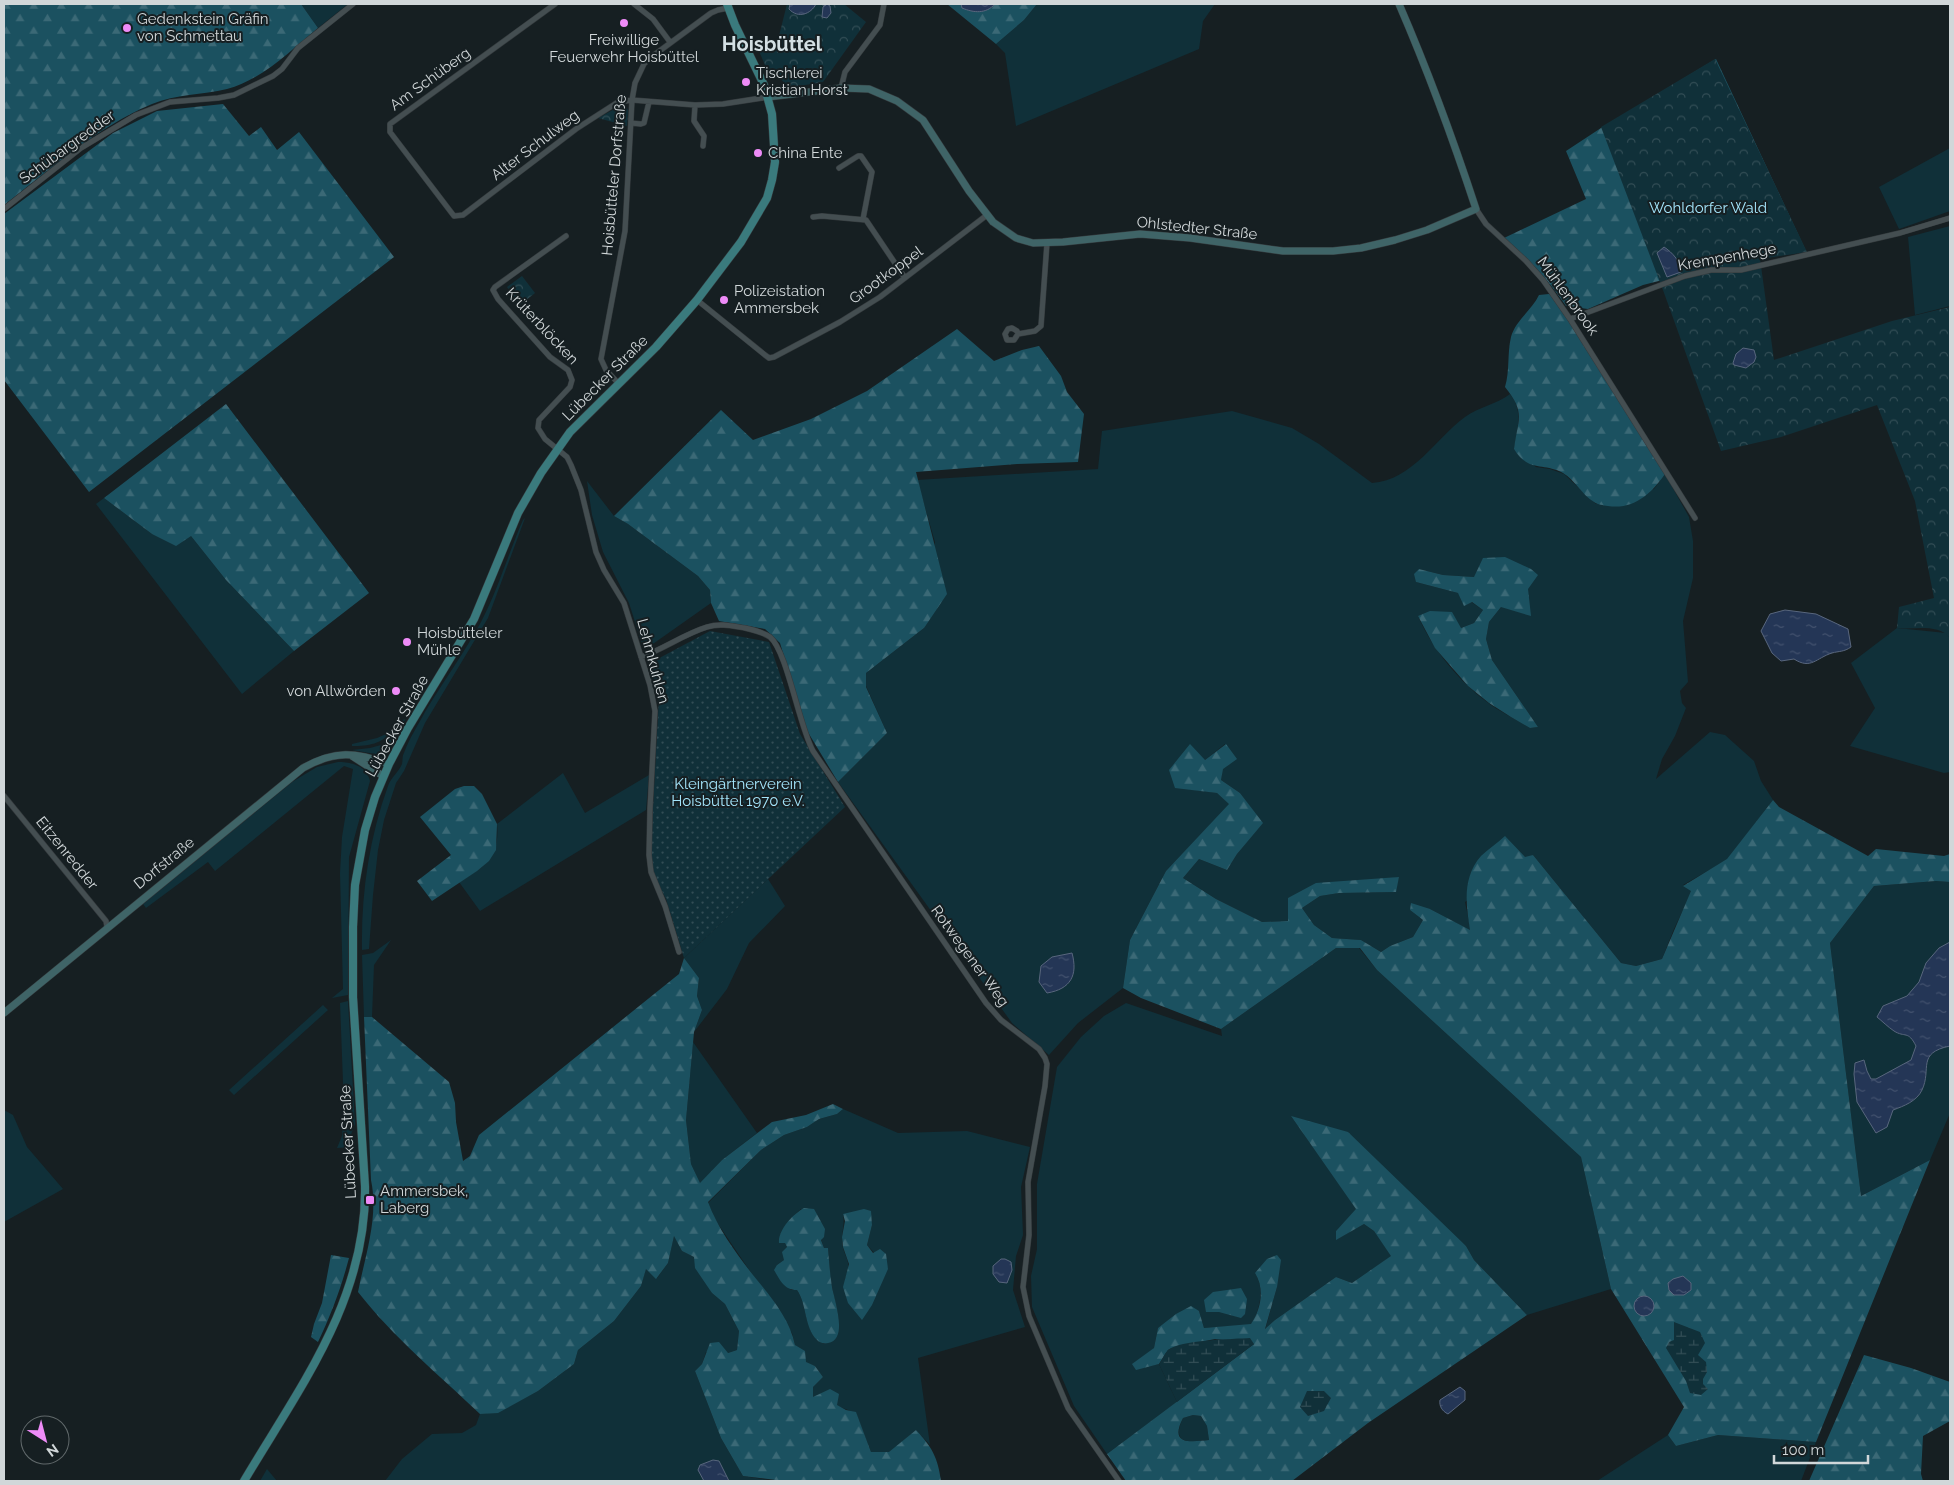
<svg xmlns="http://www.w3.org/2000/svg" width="1954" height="1485" font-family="Raleway,sans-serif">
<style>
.grass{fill:#103039;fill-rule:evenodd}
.forest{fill:url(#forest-firs);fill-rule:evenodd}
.wetland{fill:url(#wetland-marsh)}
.park{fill:url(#park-crowns)}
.garden{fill:url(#garden-dots)}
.water{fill:url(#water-ripples);stroke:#58667d}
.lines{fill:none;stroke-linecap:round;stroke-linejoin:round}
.stream{stroke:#58667d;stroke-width:2}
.street-casing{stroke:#343a3d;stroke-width:6}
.secondary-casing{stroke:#343a3d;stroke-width:8}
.primary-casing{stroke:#343a3d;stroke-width:9}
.street{stroke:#444e51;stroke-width:5}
.secondary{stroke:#3f6467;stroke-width:7}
.primary{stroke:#3a7a7d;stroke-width:8}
.poi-dot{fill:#ee8bf7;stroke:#161f22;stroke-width:2}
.labels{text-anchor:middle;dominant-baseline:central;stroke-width:4;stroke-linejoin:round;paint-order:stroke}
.poi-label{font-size:15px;fill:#d1d7d9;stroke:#161f22;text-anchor:start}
.street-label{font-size:15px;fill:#d1d7d9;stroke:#161f22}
.park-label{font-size:15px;fill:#a4e6fc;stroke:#161f22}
.district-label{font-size:20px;font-weight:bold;fill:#d3dfe3;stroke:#161f22}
</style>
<defs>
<pattern id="forest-firs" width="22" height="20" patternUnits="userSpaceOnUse" patternTransform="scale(1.25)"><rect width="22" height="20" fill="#1b5160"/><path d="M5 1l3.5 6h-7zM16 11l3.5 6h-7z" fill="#3b6976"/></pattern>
<pattern id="wetland-marsh" width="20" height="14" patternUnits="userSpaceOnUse" patternTransform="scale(1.25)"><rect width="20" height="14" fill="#103039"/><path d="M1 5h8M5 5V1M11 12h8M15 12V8" fill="none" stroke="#324d55"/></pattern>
<pattern id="park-crowns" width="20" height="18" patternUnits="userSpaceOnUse" patternTransform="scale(1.25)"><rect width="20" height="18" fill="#103039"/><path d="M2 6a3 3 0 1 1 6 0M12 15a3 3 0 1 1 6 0" fill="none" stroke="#324d55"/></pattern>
<pattern id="garden-dots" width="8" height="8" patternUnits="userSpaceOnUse" patternTransform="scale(1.25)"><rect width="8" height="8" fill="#103039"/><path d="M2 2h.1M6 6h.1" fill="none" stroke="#324d55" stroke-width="1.8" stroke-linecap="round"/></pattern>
<pattern id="water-ripples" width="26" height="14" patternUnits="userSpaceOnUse" patternTransform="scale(1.25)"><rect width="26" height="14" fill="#243656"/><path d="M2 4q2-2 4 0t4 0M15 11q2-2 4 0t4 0" fill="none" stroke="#43526e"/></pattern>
</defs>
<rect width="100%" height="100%" fill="#161f22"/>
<path class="grass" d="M301,4H348L318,28Z
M1037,4H1215L1203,21L1199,49L1016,126L1005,53L996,44L1024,20Z
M1950,148V211L1899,229L1879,187Z
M1950,226V306L1915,315L1908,237Z
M1510,394C1524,411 1517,429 1514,449L1536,467L1550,469L1564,474L1596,504L1654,489L1665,474L1689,517L1693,541V578L1683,621L1688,682L1680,691L1682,703L1686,708L1675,736L1662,759L1656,779L1710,732L1725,735L1754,761L1761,781L1773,800L1727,860L1683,885L1692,891L1674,929L1662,959L1636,966L1621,963L1533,855L1465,902L1471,931L1430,909L1410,910L1423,920L1413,937L1390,946L1381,952L1361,940L1332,938L1314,925L1302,908L1320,896L1339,893L1395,892L1399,877L1288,898V921L1262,922L1216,899L1183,878L1199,859L1227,870L1237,854L1262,823L1240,793L1221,780L1225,744L1205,760L1175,787L1217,793L1230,804L1166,871L1130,940L1123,988L1078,1023L1049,1055L1012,1023L838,782L887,733L866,686V673L924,628L935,542L917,480L1098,469L1102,431L1232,411L1292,428L1319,444L1372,483C1413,480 1435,439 1465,417C1479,407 1497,404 1510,394ZM1419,569L1443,575L1474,577L1501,607L1489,622L1486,639L1492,660L1538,727L1530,728C1516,719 1500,712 1487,702C1458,680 1433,650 1418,616L1461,628L1474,623L1483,610L1458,593L1416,582Z
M587,481L614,516L628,524L698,576L710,590L711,603L650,646L643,647L629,603L603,552L592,515Z
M104,498L152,534L191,536L226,580L294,651L242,694L96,504Z
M525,518L488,618L425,723L404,771L396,783L384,820L378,850L373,895L369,949L362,950C361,894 369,839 388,786C391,777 399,772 402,764C403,760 402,756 404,753C409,739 418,725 425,712C443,682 464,653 481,622C498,590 508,554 523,520Z
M1897,628L1946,633L1950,638V772L1944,773L1850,746L1875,708L1851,663Z
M404,719L405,720L390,745L385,742Z
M393,731C381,744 369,746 352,746V744L377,738Z
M381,745L389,748L381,755L352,750L370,748Z
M338,762C352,762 367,766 370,781L349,857L348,995L332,998L343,989L340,873L342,837L353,769L344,766L215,871L208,862L146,908L143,904L292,782L317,767Z
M563,773L585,813L649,775L646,810L480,911L459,882C485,866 500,858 497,824Z
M768,879L785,906L749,943L727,989L694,1032L702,1010L697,996L699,978L684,958Z
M1936,881L1950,882V1113L1930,1160L1861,1196L1830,943L1874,886Z
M391,940L374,965L372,1017H364L362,955L373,953Z
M1336,948H1359L1377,970L1581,1157L1611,1289L1527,1315L1474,1260L1466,1246L1291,1116L1357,1209L1336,1231L1337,1239L1364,1224L1374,1231L1392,1256L1352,1283L1336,1277L1275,1320L1265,1330L1277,1287L1255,1273C1265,1289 1260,1309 1251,1325L1204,1328L1199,1311L1158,1328L1154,1348L1136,1369L1159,1364L1177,1402L1107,1454L1074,1406L1032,1307L1031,1276L1037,1249V1184L1057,1067L1081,1037L1104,1016L1126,1003L1222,1036L1221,1029Z
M348,1001L355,1124L350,1137L352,1147L337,1148L342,1136L344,1108L340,1003Z
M323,1005L328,1010L234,1095L229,1090Z
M693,1042L757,1133L722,1160L700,1184L691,1164L686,1120Z
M843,1109L898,1133L967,1131L1030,1147L1021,1187L1023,1235L1016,1256L1013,1290L1025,1327L918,1358L930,1445L916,1430L889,1453L871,1452L856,1413L813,1397V1387L823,1377L815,1366L806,1363L795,1345L792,1333L716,1221L708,1203L761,1150L784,1135L807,1127L819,1119L837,1114ZM801,1209L821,1239L824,1248H828C829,1263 830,1278 833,1292C837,1311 842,1320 835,1339L824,1344C804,1336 808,1306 797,1290H791L777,1265L784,1260L787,1247L785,1243L790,1219ZM843,1214L871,1219L872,1225L867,1245L888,1268L881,1283L845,1279C854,1259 842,1258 842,1239C842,1231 845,1224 843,1214Z
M4,1110L13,1115L27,1147L63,1189L4,1222Z
M674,1235L682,1251L694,1257L712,1293L725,1304L739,1331L737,1350L728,1353L706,1352L702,1364L695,1371L721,1438L743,1476L776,1481H729L728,1478L699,1470L704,1481H385L402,1459L432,1434L462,1433L476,1425L480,1414L498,1412L538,1391L574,1364L578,1350L614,1321L624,1308L641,1286L646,1268L657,1278L668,1263Z
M1193,1415L1201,1416L1207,1426L1209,1440C1190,1442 1170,1445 1183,1418Z
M1668,1435L1676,1446L1718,1435L1816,1442L1801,1481H1597Z
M267,1469L277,1481H260Z"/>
<path class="forest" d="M4,4H301L318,28C291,50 262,80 227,89C202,95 176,94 152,104C97,127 51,169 4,205Z
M947,4H961L963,8H991L995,4H1037L1024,20L996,44Z
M1716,59L1805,249L1741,260L1643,285L1588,309L1566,306C1546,277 1531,261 1504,238L1586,199L1566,151L1601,128Z
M223,104L249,136L261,127L277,150L299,132L394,257L89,492L4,380V214L113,133L157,111Z
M1549,294L1559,300L1665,474C1652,493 1634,510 1608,506C1603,505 1598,505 1594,502C1582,495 1575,480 1563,473C1543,462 1529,473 1514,449C1518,418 1526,413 1505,387C1510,371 1507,354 1511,337C1515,321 1532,310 1539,295Z
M957,329L994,361L1022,350L1039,346L1061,376L1067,392L1084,414L1078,462L1017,464L916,472L947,594L924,628L866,673V687L887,733L838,782L806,729L780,643L765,629L719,621L711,603L710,590L698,576L628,524L614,516L721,410L753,440L811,419L867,391Z
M226,404L369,593L294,651L226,580L191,536L176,546L152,534L104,498Z
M1505,557L1531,569L1538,575L1528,589L1531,616L1501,607L1489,622L1486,639L1492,660L1538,727L1530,728L1511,717L1489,703L1468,686L1435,648L1418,616L1430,611L1452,612L1461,628L1474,623L1483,610L1472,602L1464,606L1458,593L1416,582L1414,574L1419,569L1443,575L1474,577L1483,558Z
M1190,744L1205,760L1226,744L1237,759L1223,769L1221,780L1240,793L1263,823L1237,854L1227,870L1199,859L1183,878L1216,899L1262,922L1288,921V898L1316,883L1399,877L1396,892L1339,893L1320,896L1302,908L1314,925L1332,938L1361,940L1381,952L1390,946L1413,937L1423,920L1410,910L1411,903L1430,909L1470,930C1466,904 1462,878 1481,856C1488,849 1498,843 1505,836L1525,857L1533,855L1621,963L1636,966L1662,959L1691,891L1683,886L1727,859L1773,800L1779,807L1868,856L1876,849L1944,856L1950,854V882L1936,881L1874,886L1830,943L1861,1196L1930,1160L1816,1442L1718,1435L1676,1446L1668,1435L1684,1407L1611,1289L1581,1157L1377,970L1360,948H1336L1221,1029L1141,998L1123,988L1130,940L1166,871L1229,804L1217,793L1175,788L1169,770Z
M464,786H474L482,794L497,824L496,850L489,861L477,871L432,901L417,881L451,855L420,817L455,789Z
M684,958L699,978L697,996L702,1010L694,1032L686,1120L691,1164L700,1183L722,1160L772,1122L806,1115L833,1104L843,1109L837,1114L819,1119L807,1127L784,1135L761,1150L708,1202C718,1229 736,1253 753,1275C770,1296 790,1319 795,1345L805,1351L806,1362L815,1366L823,1377L813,1387V1397L830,1389L839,1394L837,1405L846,1410L856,1412L871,1452H889L916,1430C932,1447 938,1458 941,1481H784L743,1476L721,1438L695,1371L702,1364L710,1343L719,1342L728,1353L737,1350L739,1331L725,1304L712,1293L695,1268L694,1257L682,1251L674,1236L668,1263L656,1279L646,1269L641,1286L624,1308L614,1321L578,1350L574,1364L538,1391L498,1413L480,1414C439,1375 393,1337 358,1292C365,1256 379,1217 371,1180L364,1017H372L449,1082L455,1103L456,1122L463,1161L470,1156L479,1135L679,974Z
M1291,1116L1348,1132L1466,1246L1474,1260L1527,1315L1368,1423L1292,1481H1126L1107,1454L1254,1344L1215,1339L1175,1347L1168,1350L1159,1364L1136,1370L1132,1364L1154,1348L1158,1328L1176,1314L1191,1306L1199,1311L1204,1328L1251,1324C1261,1309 1265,1289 1255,1273L1267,1259L1277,1255L1281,1260L1277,1287L1265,1329L1275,1320L1336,1277L1352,1283L1391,1256L1374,1231L1364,1224L1336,1240V1231L1356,1209ZM1193,1415L1201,1416L1207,1426L1209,1440C1190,1442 1169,1445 1183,1418Z
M804,1208L814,1209L825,1229L824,1237L821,1240L824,1248H828C829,1261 830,1274 832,1287C834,1299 849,1340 828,1343C824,1344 820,1343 817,1340C804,1327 807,1304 797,1290C784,1290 780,1280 774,1270L777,1265L784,1260L782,1252L787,1247L785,1243H779C778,1230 793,1214 804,1208Z
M864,1209L871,1211L872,1225L867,1245L873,1253L880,1249L886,1254L888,1269L872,1305L862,1320L848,1303L843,1287L849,1264L843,1247L842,1237L845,1221L843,1214Z
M331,1255L349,1258C341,1288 331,1315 318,1342L311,1337L314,1324L322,1303Z
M1241,1288L1247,1299L1245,1314L1241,1318L1219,1312H1206L1204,1300L1213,1292Z
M1864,1355L1911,1368L1950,1382V1421L1923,1436L1921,1474L1923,1481H1809Z"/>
<path class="wetland" d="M1674,1322L1700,1332L1705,1343L1698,1355L1706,1362L1707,1372L1703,1379V1384L1708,1389L1701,1395L1690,1393L1686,1381L1666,1348L1669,1342L1674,1340Z
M1250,1338L1254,1344L1177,1402L1159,1364C1162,1360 1164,1354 1168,1350C1179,1340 1234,1339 1250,1338Z
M1307,1391H1324L1331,1398L1324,1411L1308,1416L1300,1407Z"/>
<path class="park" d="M787,4H844L866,22L823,82L787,88C785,81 778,76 770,77L759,51L776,48Z
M1715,59L1807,252L1760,259L1774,360L1892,321L1950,307V638C1938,623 1914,630 1897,628L1899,607L1934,598L1915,501L1877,405L1781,437L1721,451L1663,290L1601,127Z
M624,104L628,110L627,126L598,118Z
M522,276L535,293L520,305L507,287Z"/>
<path class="garden" d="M710,631L769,642L800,734L845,807L684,958L666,899L655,879L650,861L659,698L650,663Z"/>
<path class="water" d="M790,4H816C811,14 798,19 789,9Z
M827,4L830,6L831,13L827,18L822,17L823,7Z
M961,4H995C986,14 974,13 962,8Z
M1664,247C1672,252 1682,263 1681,272L1667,277L1657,253Z
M1743,348L1754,350L1756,357L1754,362L1746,368L1734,365L1733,363L1736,354Z
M1785,610L1816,614L1848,629L1851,647C1844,652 1839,651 1832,653C1816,658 1811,670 1794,659L1781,661L1772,653L1761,631L1770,614Z
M1950,942V1046C1916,1053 1932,1069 1922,1090C1917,1101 1904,1106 1893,1110L1887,1127L1876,1133L1857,1102L1854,1074L1855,1063L1864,1060L1867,1071L1871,1079H1876L1911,1060L1916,1046C1908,1030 1905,1038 1894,1031C1888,1027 1882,1021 1877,1017L1883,1006L1907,996L1919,982L1926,963L1939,948Z
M1072,953C1078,975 1071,989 1047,993L1039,982L1041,966L1052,957Z
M1001,1259H1005L1011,1262L1012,1270L1007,1283L999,1282L993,1274V1266Z
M1683,1276L1691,1283V1290L1684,1295H1674L1669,1290L1668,1283L1673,1279Z
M1634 1306a10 10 0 1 1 20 0a10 10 0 1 1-20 0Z
M1460,1387L1465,1391V1400L1448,1414C1442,1411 1439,1406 1440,1400Z
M713,1460L719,1461L729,1481H704L698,1470L700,1465Z"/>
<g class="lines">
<path class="stream" d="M822,4L825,5"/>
<defs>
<path id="street" d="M555,4L390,124V132L454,216L463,215L576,129L618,102L632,100L695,105L723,104L768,97
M634,4L653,19L670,42
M841,88L845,72L880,25L884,4
M695,105L694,121L704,136L703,146
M631,123L641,124L644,123L649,102
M839,168L858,156H861L872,172L863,219
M4,209L81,148L136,115L170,102L218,98L234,95L273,76L282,69L298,48L353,4
M1476,209L1486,224L1526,261L1543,280L1570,319L1695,518
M813,217L822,216L866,220L905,278
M566,236L495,287L493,290L498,299L550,357L568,370L572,380L570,387L539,420L538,428L545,439L567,457L571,465L581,490L596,552L604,570L624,603L650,685L655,711L650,809L649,855L651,872L665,906L679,952
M697,300L765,355L769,358L774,357L840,322L880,297L987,215
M1570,319L1685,276L1711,270H1741L1900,233L1950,218
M1018,334L1017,331L1012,328L1008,329L1005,334L1007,340H1014L1018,334L1035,331L1041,326L1047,243
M619,384L606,370L601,359L625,231L632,100L635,83L644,64L650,58L711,13L718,10L728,8
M641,657C664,649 684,634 707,627C720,623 732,626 745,628C754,630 763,632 770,637C787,651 799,726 813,751L986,1003L1001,1020L1039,1049L1045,1058L1047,1064L1045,1086L1028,1182L1029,1235L1023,1287L1029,1316L1068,1408L1119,1481
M4,796L106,921L107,927"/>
<path id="secondary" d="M768,97L841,88L869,89L897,101L923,120L969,191L993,222L1016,238L1033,243L1063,242L1140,234L1190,238L1283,251H1333L1361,248L1395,240L1427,230L1476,209C1453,139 1428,71 1399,4
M352,756L383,776
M4,1013L303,768C335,750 355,752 389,764"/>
<path id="primary" d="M244,1481C299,1388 367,1300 365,1186L353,997V927L355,885L365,830L375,797L389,764L408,728L474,619L518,513L541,473L570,432L656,347L697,300L741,242L767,198L772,180L775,162L772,114L764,85L735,25L727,4"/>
</defs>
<use href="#street" class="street-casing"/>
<use href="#secondary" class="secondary-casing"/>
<use href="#primary" class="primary-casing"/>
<use href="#street" class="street"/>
<use href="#secondary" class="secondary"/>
<use href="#primary" class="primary"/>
</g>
<g class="poi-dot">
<circle cx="624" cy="23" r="5"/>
<circle cx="127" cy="28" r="5"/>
<circle cx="746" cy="82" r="5"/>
<circle cx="758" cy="153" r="5"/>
<circle cx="724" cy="300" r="5"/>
<circle cx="407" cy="642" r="5"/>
<circle cx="396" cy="691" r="5"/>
<rect x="365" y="1195" width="10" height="10" rx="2.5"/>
</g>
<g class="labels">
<g class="poi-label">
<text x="137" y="19">Gedenkstein Gräfin<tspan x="137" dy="17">von Schmettau</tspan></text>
<text x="624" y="40" text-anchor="middle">Freiwillige<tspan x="624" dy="17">Feuerwehr Hoisbüttel</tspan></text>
<text x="756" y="73">Tischlerei<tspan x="756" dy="17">Kristian Horst</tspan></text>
<text x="768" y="153">China Ente</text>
<text x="734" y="291">Polizeistation<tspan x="734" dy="17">Ammersbek</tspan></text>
<text x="417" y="633">Hoisbütteler<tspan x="417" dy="17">Mühle</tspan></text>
<text x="386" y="691" text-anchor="end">von Allwörden</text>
<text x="380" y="1191">Ammersbek,<tspan x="380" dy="17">Laberg</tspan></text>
</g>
<g class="street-label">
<text transform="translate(430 79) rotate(-36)">Am Schüberg</text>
<text transform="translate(535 145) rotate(-37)">Alter Schulweg</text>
<text transform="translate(67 147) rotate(-36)">Schübargredder</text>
<text transform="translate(614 175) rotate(-85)">Hoisbütteler Dorfstraße</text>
<text transform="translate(1197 228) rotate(6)">Ohlstedter Straße</text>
<text transform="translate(1727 257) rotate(-10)">Krempenhege</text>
<text transform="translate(886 275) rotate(-36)">Grootkoppel</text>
<text transform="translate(1568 296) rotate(54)">Mühlenbrook</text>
<text transform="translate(542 326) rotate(47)">Krüterblöcken</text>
<text transform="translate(605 378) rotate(-45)">Lübecker Straße</text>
<text transform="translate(653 661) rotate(75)">Lehmkuhlen</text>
<text transform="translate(397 726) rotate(-61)">Lübecker Straße</text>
<text transform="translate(67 853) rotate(51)">Eitzenredder</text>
<text transform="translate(164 863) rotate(-39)">Dorfstraße</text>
<text transform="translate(970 956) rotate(54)">Rotwegener Weg</text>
<text transform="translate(348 1142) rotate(-93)">Lübecker Straße</text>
</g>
<g class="park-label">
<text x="1708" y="208">Wohldorfer Wald</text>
<text x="738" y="784">Kleingärtnerverein<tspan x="738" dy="17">Hoisbüttel 1970 e.V.</tspan></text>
</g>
<g class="district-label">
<text x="772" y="44">Hoisbüttel</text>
</g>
</g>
<rect width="1954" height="1485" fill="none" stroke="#d1d7d9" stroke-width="10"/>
<g transform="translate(45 1440) rotate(144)"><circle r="24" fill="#161f22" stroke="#61696b"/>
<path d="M0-4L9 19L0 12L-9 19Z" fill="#ee8bf7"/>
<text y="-8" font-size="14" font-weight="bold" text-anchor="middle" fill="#d1d7d9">N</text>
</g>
<path d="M1774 1455v8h94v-8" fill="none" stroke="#d1d7d9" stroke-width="2.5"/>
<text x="1782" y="1455" font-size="15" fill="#d1d7d9" stroke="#161f22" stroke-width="4" paint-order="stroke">100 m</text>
</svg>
